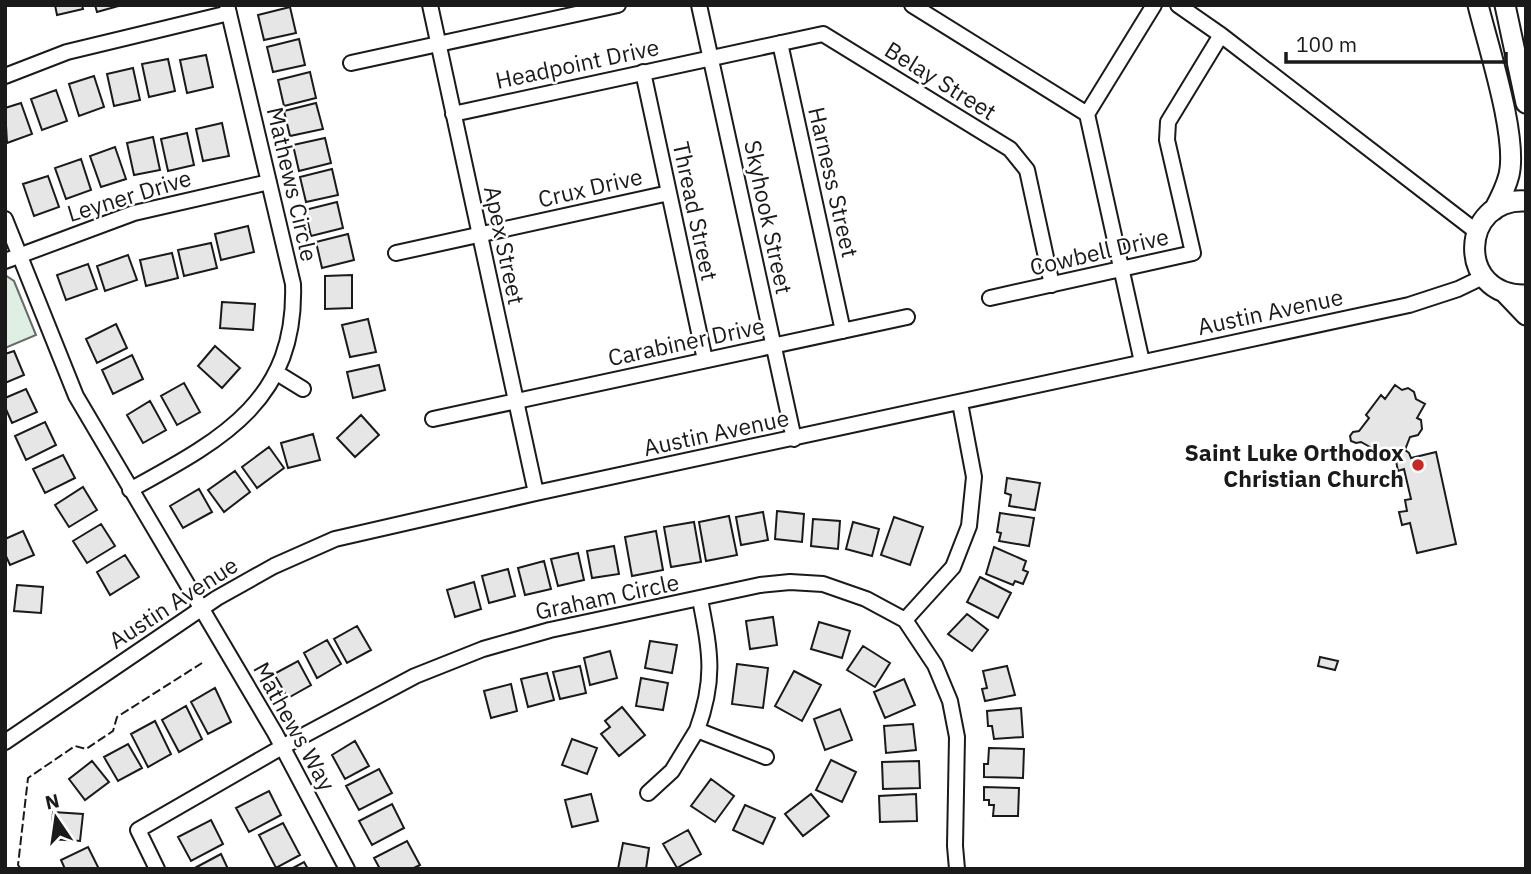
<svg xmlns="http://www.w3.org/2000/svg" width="1531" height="874" font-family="'IBM Plex Sans',sans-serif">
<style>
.green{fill:#e0efe3;stroke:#6a6a6a;stroke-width:2}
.building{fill:#e6e6e6;stroke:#1a1a1a;stroke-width:2}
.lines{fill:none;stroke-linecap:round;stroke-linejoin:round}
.minor-casing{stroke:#1a1a1a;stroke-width:18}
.secondary-casing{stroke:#1a1a1a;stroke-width:23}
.minor{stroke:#fff;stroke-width:14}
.secondary{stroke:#fff;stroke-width:19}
.fence{stroke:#1a1a1a;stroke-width:2;stroke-dasharray:9 3.5;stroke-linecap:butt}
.poi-dot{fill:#c62828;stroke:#fff;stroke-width:2.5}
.labels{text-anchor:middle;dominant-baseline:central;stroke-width:5;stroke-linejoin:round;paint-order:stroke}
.street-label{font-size:23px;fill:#1a1a1a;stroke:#fff}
.poi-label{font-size:23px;font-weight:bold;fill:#1a1a1a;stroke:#fff;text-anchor:end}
</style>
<rect width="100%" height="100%" fill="#fff"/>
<path class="green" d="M5,275L14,281L36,335L5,348Z"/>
<path class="building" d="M55,5H82L83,9L57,15Z
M95,5H122L97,12Z
M290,7L296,33L264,40L258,15Z
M299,39L305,65L273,72L267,47Z
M206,55L213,87L187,93L180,60Z
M168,59L175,91L149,97L142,64Z
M133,68L140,100L114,106L107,74Z
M310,72L316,98L284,106L278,80Z
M94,76L104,107L79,116L69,84Z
M56,90L67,121L42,130L31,99Z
M21,103L32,134L7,143L5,108Z
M316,103L323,129L290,136L284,111Z
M222,123L229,156L203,161L196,129Z
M187,133L194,165L168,171L161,139Z
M153,137L160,170L134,175L127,143Z
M325,138L331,163L299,171L293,145Z
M115,147L126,179L101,187L90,156Z
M81,159L91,190L66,199L55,168Z
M332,169L338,195L306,202L300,177Z
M48,176L59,207L34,216L23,184Z
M337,202L343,228L311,236L305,210Z
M248,226L254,252L221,260L215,234Z
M348,234L354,260L322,268L316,242Z
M211,243L217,268L184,276L178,250Z
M172,253L178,278L146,286L140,260Z
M128,255L137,280L105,291L97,266Z
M88,264L97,289L66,300L57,275Z
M352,275V308L325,309V276Z
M222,302L255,304L253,330L220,328Z
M368,319L376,352L350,357L342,325Z
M116,324L127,348L97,363L86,339Z
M215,346L240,368L222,388L198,366Z
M14,351L24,375L5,383V354Z
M132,355L143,379L113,394L102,370Z
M379,365L385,390L353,398L347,372Z
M184,383L200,412L177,425L161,396Z
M1395,385L1402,390L1408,388L1414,392L1416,399L1425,404L1417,418L1421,420L1422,429L1418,435L1410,437L1405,450L1409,453L1411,458L1436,452L1456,544L1417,553L1410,523L1402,525L1399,512L1407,511L1405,500L1411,499L1404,469L1398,471L1396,461L1383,454L1381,458L1368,450L1370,447L1361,442L1356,443L1351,441L1350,436L1353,432L1359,431L1369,418L1366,415L1381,395L1385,399Z
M26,389L37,412L12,423L5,407V398Z
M150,401L166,430L143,443L127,415Z
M361,415L379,435L355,457L337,438Z
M45,422L56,445L26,460L15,436Z
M313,434L320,460L288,468L281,443Z
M269,447L284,468L257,488L242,467Z
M63,455L75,478L45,493L33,469Z
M235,471L250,492L224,512L208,490Z
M1007,478L1040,483L1035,510L1009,506L1011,495L1005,493Z
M83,487L97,510L69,527L55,505Z
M199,489L212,512L183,528L170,506Z
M777,511L804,514L802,542L775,539Z
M763,512L768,540L741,545L736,517Z
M1000,513L1034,518L1029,546L999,541L1001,533L997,532Z
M729,516L737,555L706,561L699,522Z
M894,517L923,527L910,565L881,555Z
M813,519L840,521L838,549L811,546Z
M694,522L701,562L671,567L664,527Z
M853,522L879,529L872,556L846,549Z
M101,524L115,546L87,563L73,541Z
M23,531L34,555L10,565L5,554V539Z
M656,531L663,570L632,576L625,537Z
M614,546L619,574L592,578L587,551Z
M994,547L1026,561L1023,570L1028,572L1023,584L1015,581L1013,585L986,574Z
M578,553L584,580L558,586L551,559Z
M125,555L139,577L110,595L97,572Z
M544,561L551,589L525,595L518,568Z
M508,569L515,596L489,603L482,576Z
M980,577L1011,593L998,618L967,602Z
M474,582L481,609L455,617L447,590Z
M17,585L43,587L41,613L14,611Z
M967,614L988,630L972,651L948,634Z
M773,617L777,645L750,649L746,621Z
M819,622L850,631L842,658L811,649Z
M357,626L371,650L347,663L334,639Z
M327,640L341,664L317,678L304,653Z
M650,641L677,645L672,673L645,668Z
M863,646L890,663L875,687L847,670Z
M610,651L617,678L590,685L584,658Z
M1320,657L1338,661L1335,670L1318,666Z
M298,661L311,685L288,698L274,674Z
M737,664L768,668L763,708L732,704Z
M580,666L586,693L560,699L553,672Z
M1007,666L1015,695L985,701L982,689L987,688L983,671Z
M794,671L821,685L802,721L775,706Z
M547,673L554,700L528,707L521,679Z
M641,678L668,683L663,710L636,706Z
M904,679L915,705L885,718L874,692Z
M511,684L517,711L491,718L484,691Z
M215,688L231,722L208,734L191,702Z
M186,706L202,739L179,752L162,720Z
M622,707L645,735L619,756L601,734L610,727L605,721Z
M1021,708L1023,737L994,739L992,726H988L987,711Z
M840,709L852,740L825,750L814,719Z
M155,721L171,754L148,767L131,734Z
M913,724L916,750L886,753L884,726Z
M572,739L597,748L587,774L562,765Z
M355,741L369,766L345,779L332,755Z
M128,744L142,768L118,781L104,757Z
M989,748L1024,749L1023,778L984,777V764H988Z
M831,760L856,772L842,802L816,790Z
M92,761L109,782L85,800L69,779Z
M919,761L920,788L883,789L882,762Z
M379,769L392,793L359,810L346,786Z
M711,779L734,796L715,822L691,806Z
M984,787L1019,788L1018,816H993L994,805H989V800H984Z
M269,791L281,815L249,832L236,808Z
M591,794L598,821L572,827L565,800Z
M811,794L829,816L803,836L785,814Z
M916,794L917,821L880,822L879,796Z
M392,804L404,828L372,845L359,821Z
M745,805L775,818L763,844L733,830Z
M53,812L83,814L80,841L51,839Z
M211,820L223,844L191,861L178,837Z
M283,823L300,855L276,868L259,835Z
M688,830L701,854L677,868L663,844Z
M407,841L420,865L412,869H380L374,858Z
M623,843L649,848L646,869H618Z
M88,847L99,869H65L61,860Z
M221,854L228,869H193Z
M304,862L308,869H291Z"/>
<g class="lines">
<defs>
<path id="minor" d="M430,5L536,493
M699,5L794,439
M912,5L1087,114
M1178,5L1221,35L1477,232
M780,43L843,331
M351,63L618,5
M643,72L705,360
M5,76L67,52L229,13
M453,114L823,34L1010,149L1027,170L1052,285
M1087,114L1142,362
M1087,114L1154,5
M5,219L76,396L275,733L347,869
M396,253L669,193
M5,261L134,213L269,182
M990,298L1193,253L1167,140L1168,122L1221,35
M277,373L303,389
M433,419L907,317
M130,490C221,440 297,401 293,284L227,5
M700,599C710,651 716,678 697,730L766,757
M905,620L953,567L969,526L974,477L960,403
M5,742L217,598L274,566L335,539L536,493L1409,305L1458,289L1483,277
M648,793L672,771L697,730
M157,869L138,830L282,747L415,676L483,649L550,630L760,585L790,582L823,584L866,599L905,620L935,665L950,701L957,737L955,846L957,869"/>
<path id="secondary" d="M1478,5C1488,46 1518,137 1509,175C1506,187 1500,199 1494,210
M1505,5L1526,103
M1526,201C1460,197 1455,297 1526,295
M1505,293L1526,315"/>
</defs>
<use href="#minor" class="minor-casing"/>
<use href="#secondary" class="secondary-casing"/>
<use href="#minor" class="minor"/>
<use href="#secondary" class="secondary"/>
<path class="fence" d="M21,869L18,865L28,778L75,746L86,749L113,731L117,717L202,663"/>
</g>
<circle class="poi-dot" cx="1418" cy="465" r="7"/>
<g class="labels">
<g class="street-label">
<text transform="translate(577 63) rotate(-12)">Headpoint Drive</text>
<text transform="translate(941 80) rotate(32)">Belay Street</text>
<text transform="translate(834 182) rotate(77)">Harness Street</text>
<text transform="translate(293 184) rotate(77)">Mathews Circle</text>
<text transform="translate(590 187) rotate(-13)">Crux Drive</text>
<text transform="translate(129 195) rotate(-17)">Leyner Drive</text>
<text transform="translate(696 211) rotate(78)">Thread Street</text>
<text transform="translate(769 217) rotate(78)">Skyhook Street</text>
<text transform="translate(505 245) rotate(78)">Apex Street</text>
<text transform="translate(1099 251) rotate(-13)">Cowbell Drive</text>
<text transform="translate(1270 311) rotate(-12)">Austin Avenue</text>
<text transform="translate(686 341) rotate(-12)">Carabiner Drive</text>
<text transform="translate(716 432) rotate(-12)">Austin Avenue</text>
<text transform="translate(607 596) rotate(-12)">Graham Circle</text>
<text transform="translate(173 602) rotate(-33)">Austin Avenue</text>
<text transform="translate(295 726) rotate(61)">Mathews Way</text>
</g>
<g class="poi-label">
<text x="1404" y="452">Saint Luke Orthodox<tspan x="1404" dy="26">Christian Church</tspan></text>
</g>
</g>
<rect width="1531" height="874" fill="none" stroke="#1a1a1a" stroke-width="14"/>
<g transform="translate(56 818) rotate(347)" stroke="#ffffff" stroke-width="5" paint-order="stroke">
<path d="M0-5L12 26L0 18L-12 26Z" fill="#1a1a1a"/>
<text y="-10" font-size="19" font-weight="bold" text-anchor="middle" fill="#1a1a1a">N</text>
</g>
<path d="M1286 52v10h220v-10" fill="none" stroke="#1a1a1a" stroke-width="3.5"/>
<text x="1296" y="52" font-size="21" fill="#1a1a1a" stroke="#ffffff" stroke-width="5" paint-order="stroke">100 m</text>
</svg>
